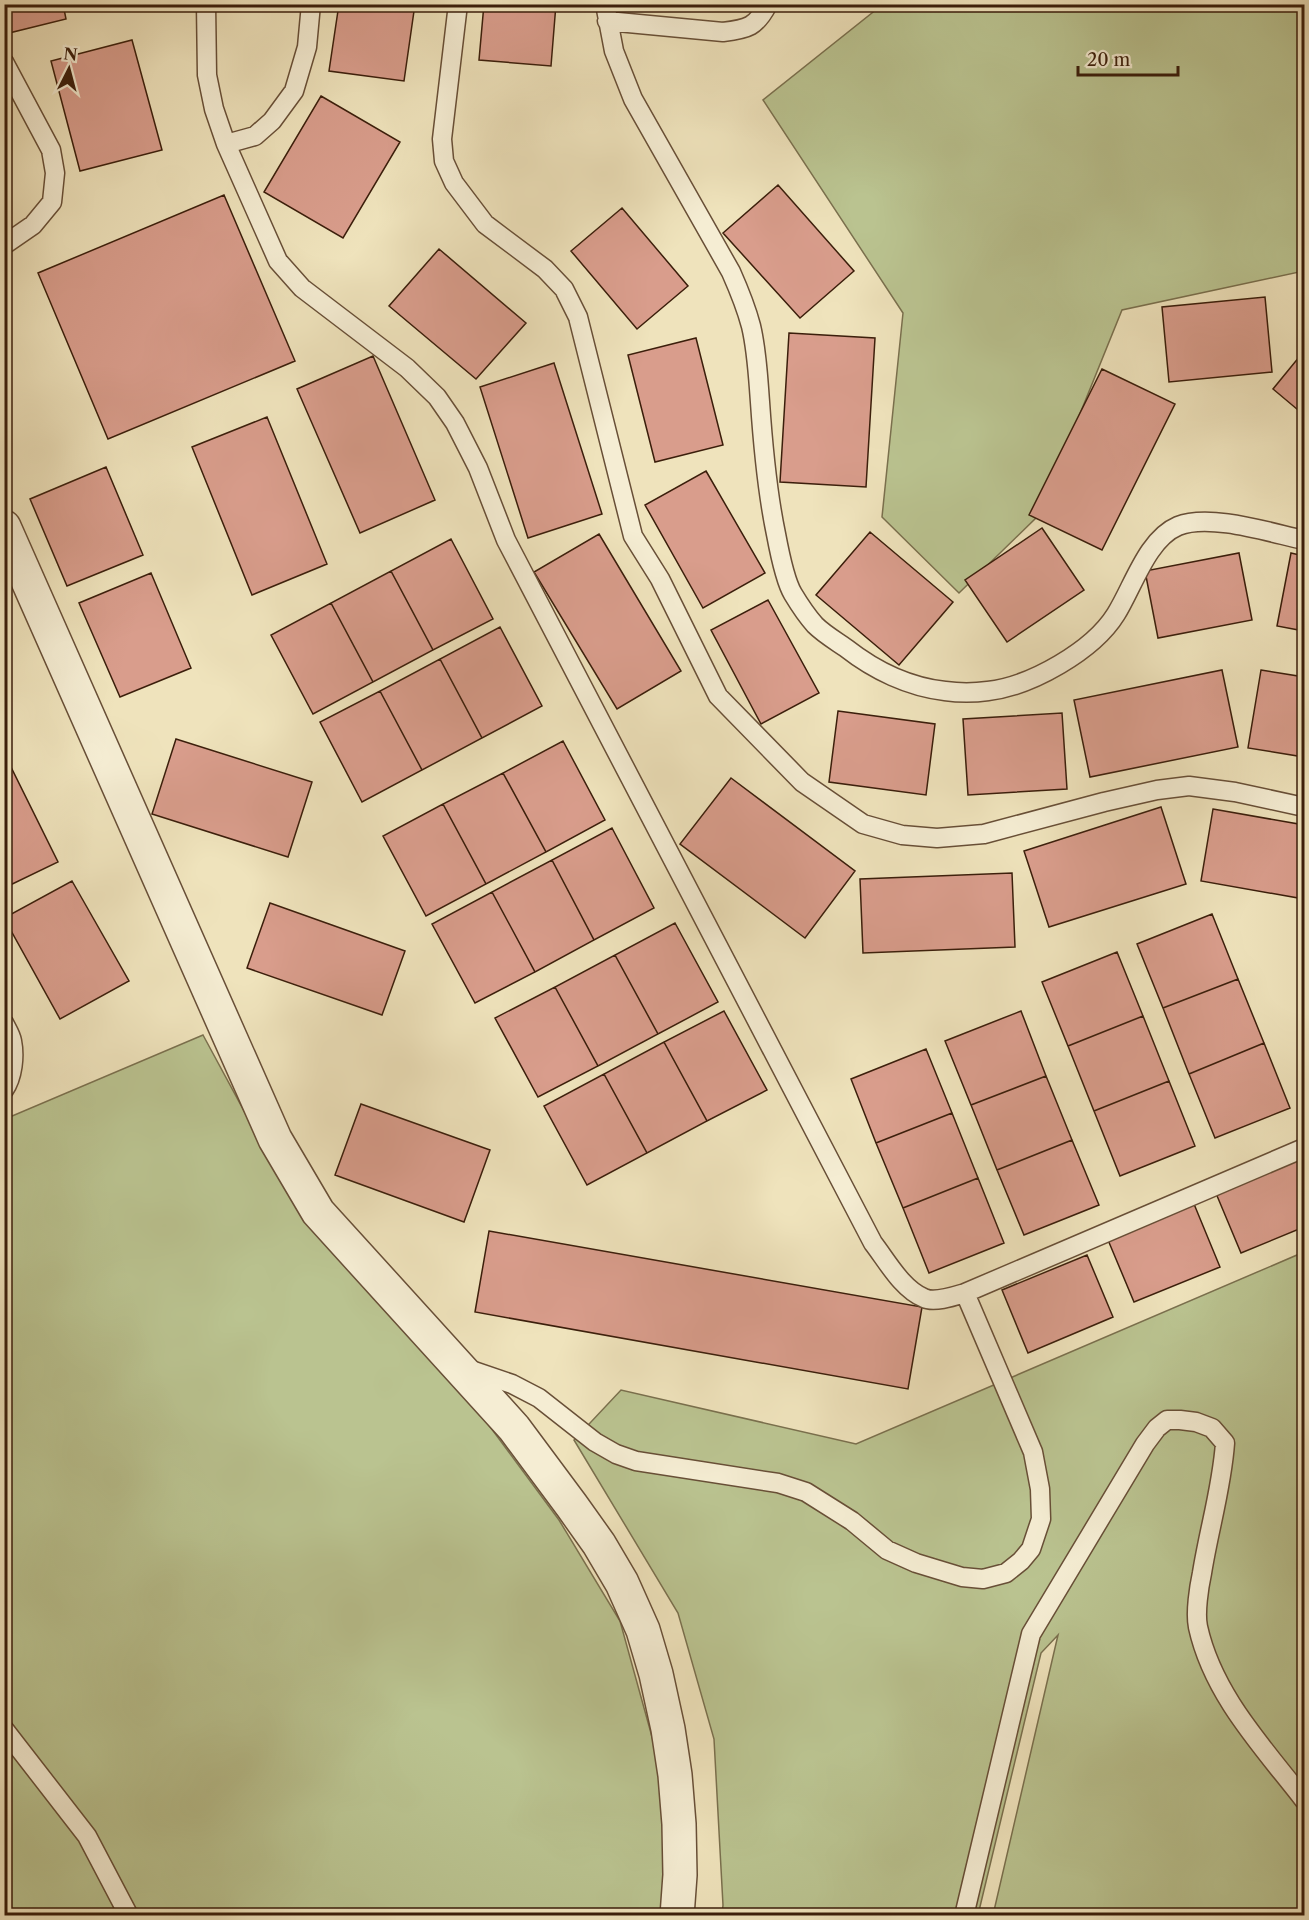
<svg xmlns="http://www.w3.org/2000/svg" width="1309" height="1920" font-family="'Libre Caslon Text',serif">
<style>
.green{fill:#bac390;stroke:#7a704e;stroke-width:1.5}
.building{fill:#d99d8c;stroke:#3b1e0b;stroke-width:1.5}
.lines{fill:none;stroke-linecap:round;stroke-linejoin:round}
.lane-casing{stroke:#684f37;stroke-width:21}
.street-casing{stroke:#684f37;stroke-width:36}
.lane{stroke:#f5edd3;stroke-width:18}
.street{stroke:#f5edd3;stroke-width:33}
</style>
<rect width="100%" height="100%" fill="#efe3bc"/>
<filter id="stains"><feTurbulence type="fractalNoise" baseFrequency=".00333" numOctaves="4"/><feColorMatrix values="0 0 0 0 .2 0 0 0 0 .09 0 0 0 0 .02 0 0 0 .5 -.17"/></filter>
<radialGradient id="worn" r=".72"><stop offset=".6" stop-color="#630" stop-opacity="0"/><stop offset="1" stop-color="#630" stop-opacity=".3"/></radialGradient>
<path class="green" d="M882,5H1304V271L1122,310L1039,515L959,593L882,517L903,313L763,100Z
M203,1035L297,1209L437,1355L559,1520L620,1621L662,1773L665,1915L5,1916V1119Z
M1304,1252V1915H993L1058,1635L1041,1653L978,1915H722L723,1905L714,1739L678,1613L574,1440L621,1390L856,1444Z"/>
<path class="building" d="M4,4H63L66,19L9,33L4,14Z
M339,4H415L404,81L329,71Z
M484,4H556L551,66L479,60Z
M132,40L162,150L80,171L51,61Z
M321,96L400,142L343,238L264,192Z
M778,185L854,271L800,318L723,233Z
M224,195L295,361L108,439L38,273Z
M622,208L688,286L637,329L571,251Z
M439,249L526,323L476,379L389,306Z
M1265,297L1272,372L1169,382L1162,307Z
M789,333L875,338L866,487L780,482Z
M696,338L723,445L655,462L628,355Z
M1304,351V415L1273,389Z
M373,356L435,500L360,533L297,389Z
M554,363L602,514L528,538L480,387Z
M1102,369L1175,404L1102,550L1029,515Z
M267,417L327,564L252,595L192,447Z
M106,467L143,555L67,586L30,499Z
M706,471L765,573L703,608L645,505Z
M1042,528L1084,590L1007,642L965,580Z
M870,532L953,602L899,665L816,595Z
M599,534L681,671L617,709L534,572Z
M451,539L493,619L433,650L391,571Z
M1239,553L1252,620L1158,638L1145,571Z
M1291,553L1304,556V631L1277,626Z
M391,571L433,650L373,682L331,603Z
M151,573L191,668L120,697L79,603Z
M768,600L819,693L761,724L711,630Z
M331,603L373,682L313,714L271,635Z
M500,627L542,706L482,738L440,659Z
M440,659L482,738L422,770L380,691Z
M1222,670L1238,747L1090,777L1074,700Z
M1261,670L1304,677V757L1248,748Z
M380,691L422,770L362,802L320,722Z
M838,711L935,724L926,795L829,782Z
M1062,713L1067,789L968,795L963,719Z
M176,739L312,782L288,857L152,814Z
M563,741L605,820L546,852L503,773Z
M4,753L58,862L4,888Z
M503,773L546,852L486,884L443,804Z
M731,778L855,871L805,938L680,844Z
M443,804L486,884L426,916L383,836Z
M1161,807L1186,884L1049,927L1024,851Z
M1213,809L1304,825V899L1201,881Z
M612,828L654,908L594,940L552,860Z
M552,860L594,940L535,972L492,892Z
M1012,873L1015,947L863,953L860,879Z
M72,881L129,981L60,1019L4,918Z
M492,892L535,972L475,1003L432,924Z
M270,903L405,951L382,1015L247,968Z
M1212,914L1238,979L1163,1008L1137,944Z
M675,923L718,1002L658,1034L615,955Z
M1117,952L1143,1016L1068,1046L1042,982Z
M615,955L658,1034L598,1066L555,987Z
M1238,979L1264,1043L1189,1074L1163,1008Z
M555,987L598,1066L538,1097L495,1018Z
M724,1011L767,1090L707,1121L664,1042Z
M1021,1011L1046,1076L971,1105L945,1041Z
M1143,1016L1169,1081L1094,1111L1068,1046Z
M664,1042L707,1121L647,1153L604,1074Z
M1264,1043L1290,1108L1215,1138L1189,1074Z
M926,1049L952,1113L876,1143L851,1079Z
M604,1074L647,1153L587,1185L544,1106Z
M1046,1076L1072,1140L997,1170L971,1105Z
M1169,1081L1195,1146L1120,1176L1094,1111Z
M361,1104L490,1150L464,1222L335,1175Z
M952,1113L978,1178L903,1208L876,1143Z
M1072,1140L1099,1205L1024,1235L997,1170Z
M1300,1156L1304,1167V1227L1241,1253L1215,1191Z
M978,1178L1004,1243L929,1273L903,1208Z
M1194,1204L1220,1267L1134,1302L1108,1240Z
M489,1231L922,1307L908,1389L475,1312Z
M1087,1255L1113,1317L1028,1353L1002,1290Z"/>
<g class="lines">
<defs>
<path id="lane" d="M206,4L207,75L214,109L226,144L278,261L302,288L407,368L437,397L455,423L478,468L506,540L873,1243C887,1261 902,1289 924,1298C934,1303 955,1296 965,1293
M458,4L442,139L444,161L454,183L485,224L545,269L564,289L578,317L633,536L660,579L718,696L802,782L863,824L902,835L937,838L984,834L1104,802L1157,790L1189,786L1235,792L1304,807
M605,4L614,51L633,99L731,272C739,290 746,307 751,326C757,351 758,376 760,402C763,446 767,491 776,534C779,550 785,581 793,594C799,604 807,616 815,625C824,634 836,641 846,648C874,670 909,687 945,691C959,693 974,693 988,691C1031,686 1093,651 1116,614C1133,587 1147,539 1178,526C1210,513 1271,533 1304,540
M607,21L723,32C748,29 756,27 768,4
M4,62L51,150L55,173L52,202L33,225L4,245
M226,144L255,136L272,121L294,91L307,47L311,4
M4,1023C7,1029 11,1035 12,1041C15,1056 13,1077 4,1090
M468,1369L512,1384L539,1398L595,1442L616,1454L636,1461L778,1483L806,1492L852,1521L887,1550L916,1563L962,1577L983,1579L1006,1573L1021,1561L1031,1549L1041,1519L1040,1489L1033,1452L965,1293L1304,1148
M4,1729L87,1836L129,1916
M964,1916L1031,1634L1145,1444L1157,1428L1167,1420H1180L1196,1422L1212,1428L1225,1443C1222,1487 1209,1529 1202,1573C1199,1587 1195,1613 1198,1627C1213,1695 1263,1747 1304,1800"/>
<path id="street" d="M4,527L275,1139L318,1212L514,1428L572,1506L599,1544L622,1583L643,1630L656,1674L668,1729L675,1775L679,1824L680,1875L677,1916"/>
</defs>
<use href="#lane" class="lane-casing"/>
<use href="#street" class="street-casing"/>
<use href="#lane" class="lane"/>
<use href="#street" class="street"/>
</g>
<rect width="1309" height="1920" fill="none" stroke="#efe3bc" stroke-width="24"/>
<rect x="6" y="6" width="1297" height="1908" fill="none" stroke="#3b1e0b" stroke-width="3"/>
<rect x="12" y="12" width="1285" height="1896" fill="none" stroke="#3b1e0b" stroke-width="1.5"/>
<g transform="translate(69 69) rotate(6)" stroke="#f5edd3" stroke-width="4.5" paint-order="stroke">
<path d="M0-4.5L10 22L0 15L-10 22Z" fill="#3b1e0b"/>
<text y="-9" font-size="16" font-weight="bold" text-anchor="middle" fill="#3b1e0b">N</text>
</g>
<path d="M1078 66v9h100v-9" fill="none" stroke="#3b1e0b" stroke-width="3"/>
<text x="1087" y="66" font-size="18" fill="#3b1e0b" stroke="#f5edd3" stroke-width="4.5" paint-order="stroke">20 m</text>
<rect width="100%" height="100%" filter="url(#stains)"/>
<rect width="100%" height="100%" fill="url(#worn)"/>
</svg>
